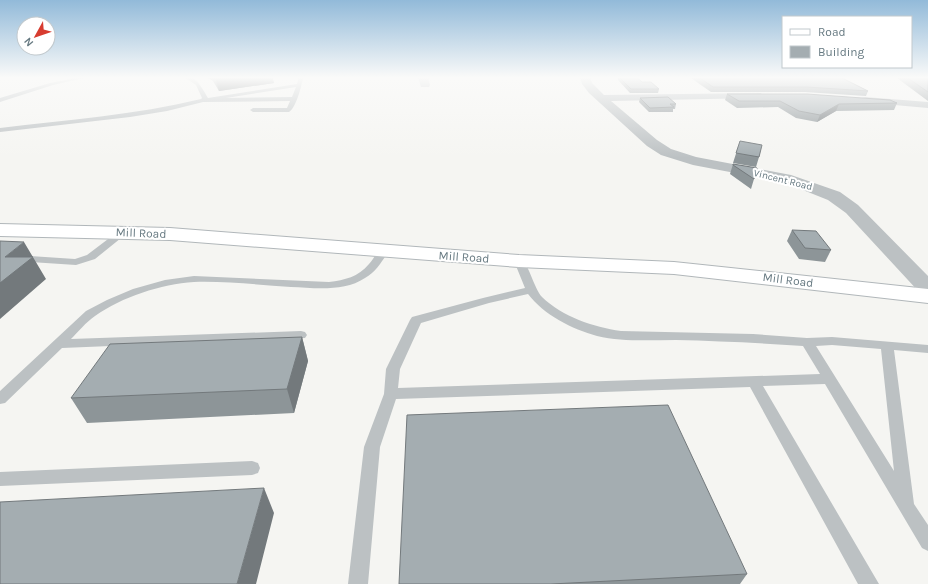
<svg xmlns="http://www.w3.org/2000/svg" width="928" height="584" font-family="Karla,sans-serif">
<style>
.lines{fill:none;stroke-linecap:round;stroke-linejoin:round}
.secondary-casing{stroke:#b1b7ba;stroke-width:2}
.service{fill:#bcc1c3;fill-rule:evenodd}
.minor{fill:#bcc1c3;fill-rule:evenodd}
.secondary{fill:#fff;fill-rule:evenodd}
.wall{fill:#8d9598}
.shaded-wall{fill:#73797c}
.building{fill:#a4adb1;stroke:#73797c}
.labels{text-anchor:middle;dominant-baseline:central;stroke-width:4;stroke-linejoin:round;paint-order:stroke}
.far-street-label{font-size:10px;fill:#667981;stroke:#fff}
.street-label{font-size:12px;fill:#667981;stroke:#fff}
</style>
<rect width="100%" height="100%" fill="#f5f5f2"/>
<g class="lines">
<defs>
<path id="secondary" d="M0,224L170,228L519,255L674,262L928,289V303L674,274L519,267L170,240L0,236Z"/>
</defs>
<use href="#secondary" class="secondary-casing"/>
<path class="service" d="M81,77H88L53,85L0,102V98L50,83Z
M184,77C196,75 202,88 208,98L297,84L299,77H303C302,85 296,108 289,112H253L250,110L253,108H287L290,101L203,102L167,111L130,117L0,132V128C67,120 135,115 201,99L202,98L196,85ZM296,87L292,97L226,98Z
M123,229L126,230L128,232L126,234L95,259L76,265L0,260V254L75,259L87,255L120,230Z
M384,248L389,251C382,261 376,272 365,278C344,292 315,288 291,287C260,285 226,281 194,282C161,284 122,297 95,316C86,322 78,332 71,339L301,331L305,332L307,335L305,338L62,348L5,403L0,404V391L86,311L107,300L133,289L165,280L194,276L329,282C345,280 358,277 369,264C374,259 377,250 384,248Z
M519,258C528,260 534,289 542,297C563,317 593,327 621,331L753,334L807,338L832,337L928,345V353L894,350L914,504L928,525V551L922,548L825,384L763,386L879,584H858L750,387L396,399L380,447L368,584H348L364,447L384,394L386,369L410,320L412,317L483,298L525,288L514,261ZM528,294C544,315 572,329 597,336C622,342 650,340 676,340C718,341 761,343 803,346L820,374L398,388L400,369L421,323L489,303ZM832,345L881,349L894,471L816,346Z
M252,461L258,463L260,468L258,473L252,475L0,486V472Z"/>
<path class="minor" d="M418,77H428L430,85L429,87H421Z
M580,77H590L592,83L604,95L761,93L762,95L757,98L611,101L657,140L671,149L696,157L791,175L840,192L858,205L928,276V295L920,293L846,213L828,200L783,182L693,165L661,155L647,146L589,93L582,84Z
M865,97L928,102V108L861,102L859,100L861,98Z"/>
<use href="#secondary" class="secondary"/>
</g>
<path class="wall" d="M205,76H272L274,83L219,91L213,81Z
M618,76L642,82L659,89L658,93H630L618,80Z
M688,76H838L868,91L866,96L805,92H711Z
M892,76H928V101L897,78Z
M727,94L897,103L894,110L836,111L817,122L796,118L778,107L737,108L725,100Z
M640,98L676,104L675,109H673V112H649L639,102Z
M740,141L759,157L756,167L733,163Z
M733,164L754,179L751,189L730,174Z
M792,230L831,250L825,262L799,259L787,241Z
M302,337L308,361L294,413L87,423L71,398Z
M747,574L740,584H399Z"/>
<path class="shaded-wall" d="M217,76H272L274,83L219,91L215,77Z
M839,104L836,111L817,122L820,115Z
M24,242L46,279L0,319V283L5,257Z
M302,337L308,361L294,413L287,389Z
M264,488L274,513L256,584H237Z"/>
<path class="building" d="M618,76H635L642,82H651L659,89H631Z
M697,76H838L868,91L807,87H713Z
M905,76H928V92Z
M727,94H807L890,100L897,103L839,104L820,115L799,111L780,101H739Z
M668,97L676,104H670L674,107L650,108L640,98Z
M740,141L762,145L759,157L736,153Z
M733,164L757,168L754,179L733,165Z
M792,230L816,231L831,250L805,248Z
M0,241L24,242L5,257H33L0,283Z
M302,337L287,389L71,398L110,344Z
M668,405L747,574L551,584H399L407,415Z
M264,488L237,584H0V502Z"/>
<linearGradient id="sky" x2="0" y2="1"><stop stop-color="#92bad9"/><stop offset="0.49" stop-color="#fafaf9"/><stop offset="1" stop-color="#fafaf9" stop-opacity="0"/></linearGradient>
<rect width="928" height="158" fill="url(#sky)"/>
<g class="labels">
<g class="far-street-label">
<text transform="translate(783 180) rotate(14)">Vincent Road</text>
</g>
<g class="street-label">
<text transform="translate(141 233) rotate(2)">Mill Road</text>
<text transform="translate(464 257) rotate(4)">Mill Road</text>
<text transform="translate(788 280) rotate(7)">Mill Road</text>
</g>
</g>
<rect x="782" y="16" width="130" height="52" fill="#ffffff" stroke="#c2c9cd"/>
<rect x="790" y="29" width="20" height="6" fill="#ffffff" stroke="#c2c9cd"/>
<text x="818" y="36" font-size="12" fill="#667981">Road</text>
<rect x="790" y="46" width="20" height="12" fill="#a4adb1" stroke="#c2c9cd"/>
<text x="818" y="56" font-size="12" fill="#667981">Building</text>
<g transform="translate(36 36) rotate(230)"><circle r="19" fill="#ffffff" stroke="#c2c9cd"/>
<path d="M0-3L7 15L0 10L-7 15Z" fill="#d73c30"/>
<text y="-6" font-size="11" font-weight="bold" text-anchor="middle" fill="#667981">N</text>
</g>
</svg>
